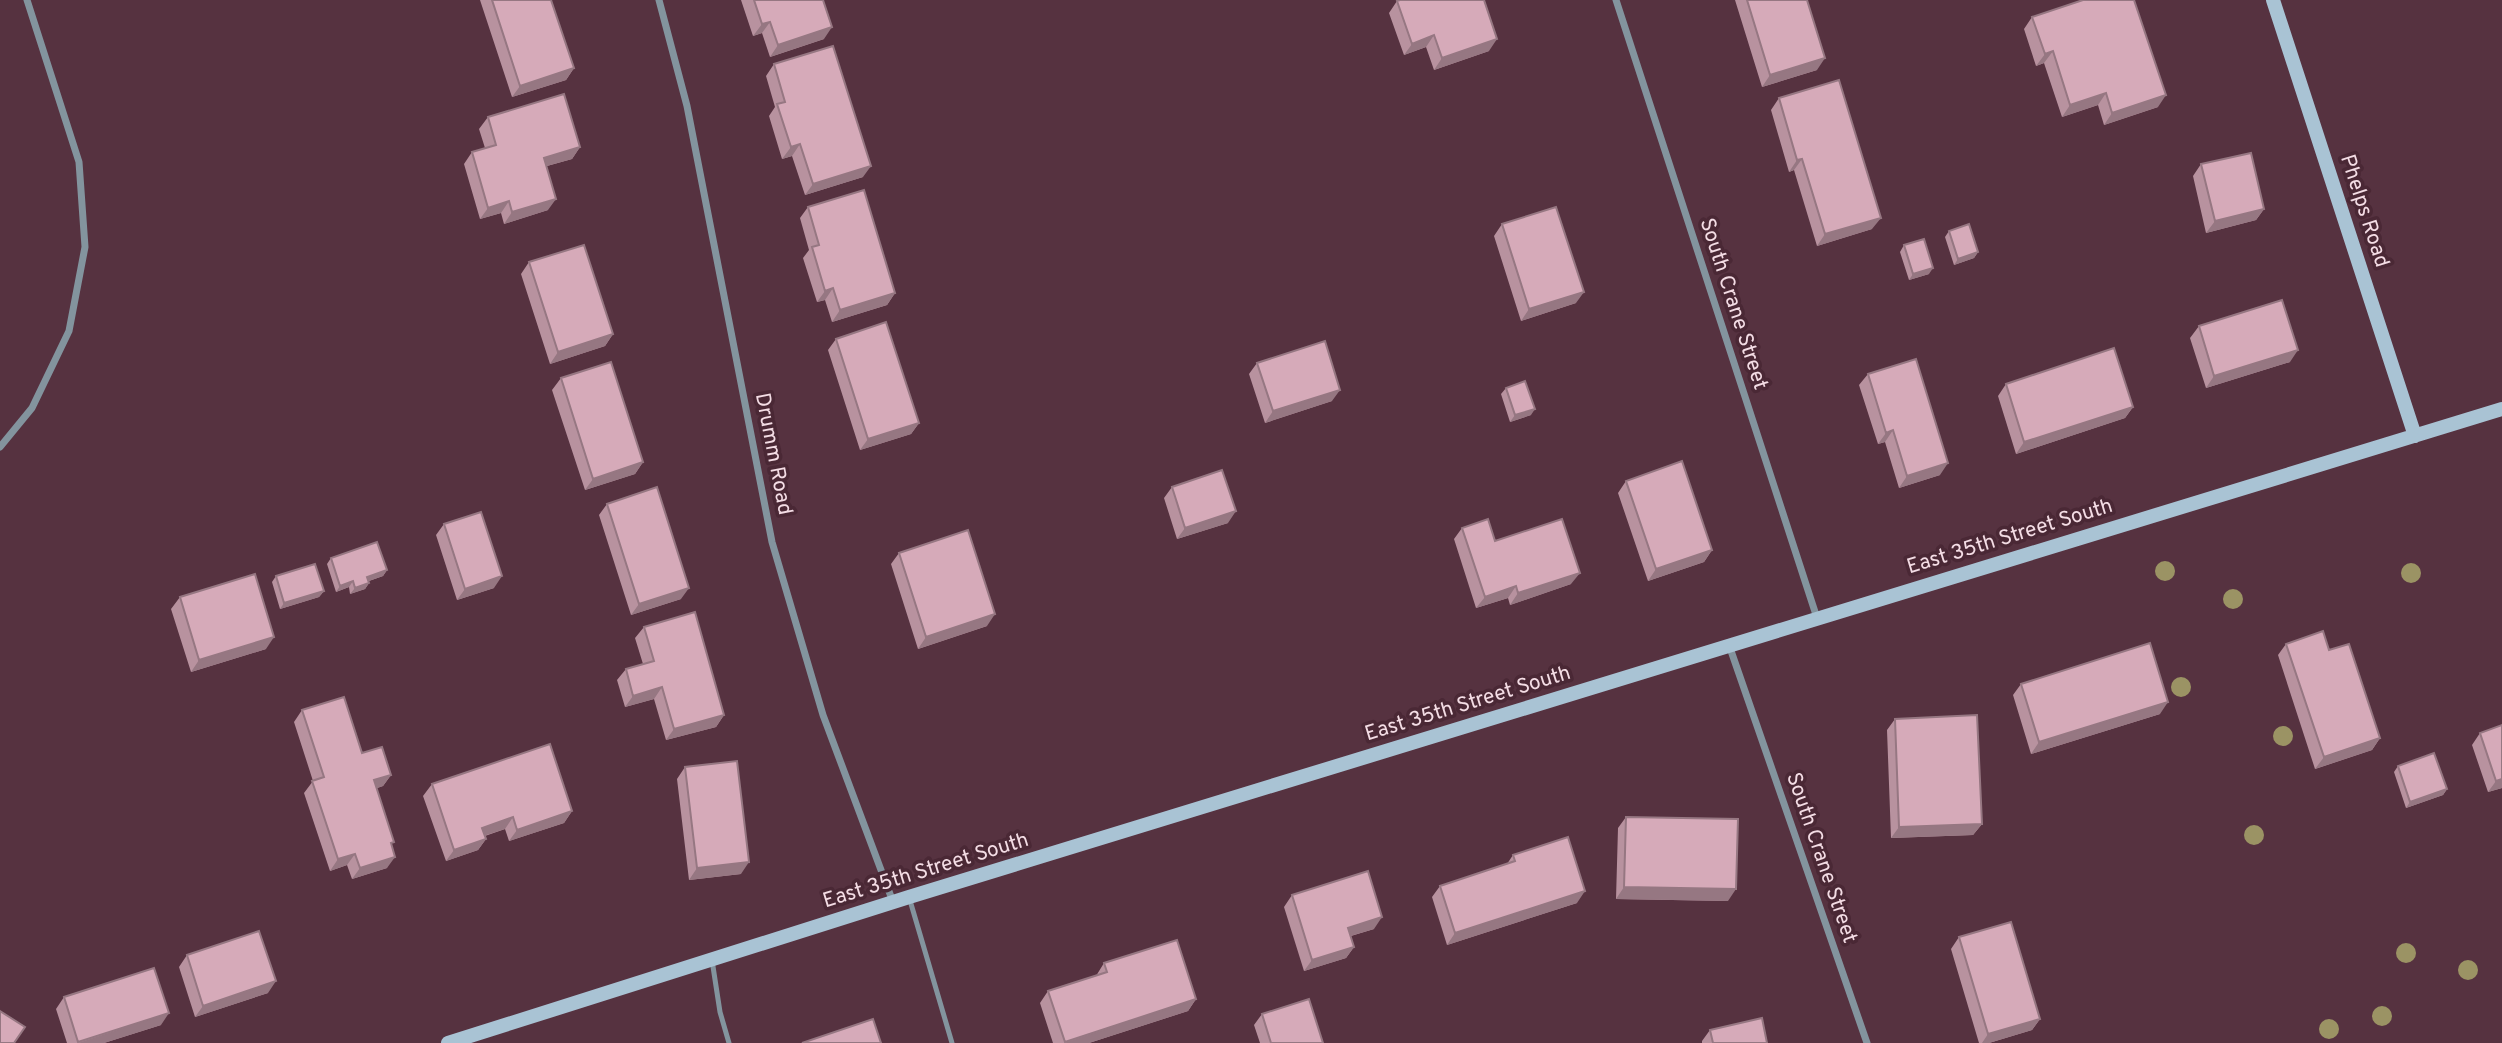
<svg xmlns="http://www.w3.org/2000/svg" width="2502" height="1043" font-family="Overpass,sans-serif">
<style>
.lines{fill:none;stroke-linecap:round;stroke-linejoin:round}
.lane{stroke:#83949e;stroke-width:5}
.street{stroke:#83949e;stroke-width:7}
.secondary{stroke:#a9c3d4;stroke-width:14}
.tree{fill:#9b9364}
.wall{fill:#b8929f}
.shaded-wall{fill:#967782}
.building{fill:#d6aab9;stroke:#967782;stroke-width:2}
.labels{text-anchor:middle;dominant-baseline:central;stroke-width:7;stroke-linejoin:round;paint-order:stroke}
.street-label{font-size:21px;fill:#f4dde5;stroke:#4a2835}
</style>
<rect width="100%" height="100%" fill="#563240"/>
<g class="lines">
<path class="lane" d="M909,897L952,1043
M712,960L720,1012L729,1043"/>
<path class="street" d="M659,0L687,106L772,542L823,715L893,902
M1616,0L1817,618
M0,447L32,408L69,331L85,247L79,162L27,0
M1729,645L1867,1043"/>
<path class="secondary" d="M2273,0L2415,436
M448,1043L909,897L2502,409"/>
</g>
<g class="tree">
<circle cx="2165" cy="571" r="10"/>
<circle cx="2411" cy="573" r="10"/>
<circle cx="2233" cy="599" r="10"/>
<circle cx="2181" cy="687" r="10"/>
<circle cx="2283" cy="736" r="10"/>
<circle cx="2254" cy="835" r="10"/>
<circle cx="2406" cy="953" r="10"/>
<circle cx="2468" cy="970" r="10"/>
<circle cx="2382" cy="1016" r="10"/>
<circle cx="2329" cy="1029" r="10"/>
</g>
<path class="wall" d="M480,0H551L574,68L566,80L512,97Z
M741,0H823L824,39L770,57L762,33L753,36Z
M1735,0H1807L1817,70L1762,87Z
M1397,1L1489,51L1434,70L1426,47L1404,55L1389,13Z
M2032,17L2158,107L2104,125L2098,105L2062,117L2044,63L2036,66L2024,29Z
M774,64L863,177L805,195L792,156L782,159L769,116L775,107L766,76Z
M1779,98L1872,229L1817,246L1794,170L1789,172L1771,110Z
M488,117L580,147L572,159L547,166L548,210L504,224L501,213L480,219L464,164L472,152L485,148L479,129Z
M2201,164L2264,209L2256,220L2206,233L2193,176Z
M808,207L895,293L887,305L832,322L825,300L817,302L803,258L809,250L800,218Z
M1502,224L1576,303L1521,321L1494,236Z
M1949,231L1978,252L1974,258L1954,265L1945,237Z
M1904,245L1929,274L1909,280L1900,252Z
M529,262L613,334L605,346L550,364L521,274Z
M2199,326L2290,362L2206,388L2190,338Z
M836,339L919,423L911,434L860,450L828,350Z
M1257,363L1332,401L1265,423L1249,374Z
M1868,374L1940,475L1899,488L1885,442L1878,444L1859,385Z
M561,378L643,462L635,474L585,490L552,390Z
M2006,384L2133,407L2125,418L2016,454L1998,396Z
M1506,388L1531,415L1510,422L1501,394Z
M1626,481L1712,550L1704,562L1648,581L1618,493Z
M1172,487L1228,523L1177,539L1164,498Z
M607,504L681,599L631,615L599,515Z
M444,524L494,588L457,600L436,535Z
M1462,528L1495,541L1571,584L1510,605L1508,598L1476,608L1454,539Z
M899,553L987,626L918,649L891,564Z
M331,558L387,570L383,576L369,581V583L365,589L350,594L349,587L336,592L327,564Z
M276,576L324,591L319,597L280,609L272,582Z
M180,597L266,649L191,672L171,609Z
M644,627L724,715L716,727L666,740L654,699L625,707L617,680L626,669L643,664L635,638Z
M2286,644L2329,650L2380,738L2372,750L2315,769L2278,655Z
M2021,684L2160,714L2031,754L2013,695Z
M302,710L362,753L391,775L383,786L377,788L391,845L387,868L352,879L347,865L330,871L304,793L313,781L294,722Z
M1895,719L1982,824L1973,835L1891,838L1887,730Z
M2502,725V788L2488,792L2472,745L2480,733Z
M2398,766L2447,789L2443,795L2406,808L2394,772Z
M685,767L741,874L689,880L677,779Z
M432,784L572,811L564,823L509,841L505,829L485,836L486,839L478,850L446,861L423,796Z
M1626,817L1728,901L1616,899L1618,828Z
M1513,855L1577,903L1447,945L1432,897L1440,886L1507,864Z
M1292,895L1374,929L1351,936L1354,947L1346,958L1304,971L1284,907Z
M1959,937L2040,1019L2032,1030L1989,1043H1979L1951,949Z
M187,955L268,993L195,1017L179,967Z
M1104,963L1196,999L1188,1011L1089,1043H1053L1040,1003L1048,991L1096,976Z
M64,997L161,1025L104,1043H67L56,1009Z
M1262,1014L1323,1043H1260L1254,1025Z
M1710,1030L1767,1043H1702V1041Z"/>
<path class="shaded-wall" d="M770,22L762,33L753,36L762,24Z
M832,27L824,39L770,57L778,45Z
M1434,35L1426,47L1404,55L1412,44Z
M1497,39L1489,51L1434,70L1442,58Z
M2053,51L2044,63L2036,66L2045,54Z
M1825,58L1817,70L1762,87L1770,75Z
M574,68L566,80L512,97L520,86Z
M2106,93L2098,105L2062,117L2070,105Z
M2166,95L2158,107L2104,125L2112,113Z
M800,144L792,156L782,159L791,147Z
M580,147L572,159L536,169L544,158Z
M1802,159L1794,170L1789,172L1797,160Z
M871,166L863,177L805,195L813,184Z
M556,199L548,210L504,224L512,212Z
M509,201L501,213L480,219L488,208Z
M2264,209L2256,220L2206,233L2215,221Z
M1881,218L1872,229L1817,246L1825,234Z
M1978,252L1974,258L1954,265L1958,259Z
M1933,268L1929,274L1909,280L1913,274Z
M833,288L825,300L817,302L825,291Z
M1584,292L1576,303L1521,321L1529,309Z
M895,293L887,305L832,322L840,310Z
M613,334L605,346L550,364L558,352Z
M2298,350L2290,362L2206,388L2214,376Z
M1340,390L1332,401L1265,423L1273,411Z
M2133,407L2125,418L2016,454L2024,442Z
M1535,409L1531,415L1510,422L1515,415Z
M919,423L911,434L860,450L868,439Z
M1893,430L1885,442L1878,444L1886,433Z
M643,462L635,474L585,490L593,479Z
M1948,463L1940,475L1899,488L1907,476Z
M1236,511L1228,523L1177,539L1185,528Z
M1712,550L1704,562L1648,581L1656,569Z
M387,570L383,576L363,583L367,577Z
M1580,573L1571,584L1510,605L1518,593Z
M502,576L494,588L457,600L465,589Z
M353,581L349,587L336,592L340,586Z
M369,583L365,589L350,594L355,588Z
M1516,586L1508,598L1476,608L1485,597Z
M689,588L681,599L631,615L639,604Z
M324,591L319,597L280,609L284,603Z
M995,614L987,626L918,649L926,637Z
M274,637L266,649L191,672L199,660Z
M662,687L654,699L625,707L633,696Z
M2168,702L2160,714L2031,754L2039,742Z
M724,715L716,727L666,740L674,729Z
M2380,738L2372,750L2315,769L2324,757Z
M391,775L383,786L366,792L374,780Z
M2502,779V788L2488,792L2496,781Z
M2447,789L2443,795L2406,808L2410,802Z
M572,811L564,823L509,841L517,830Z
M513,817L505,829L474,839L482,828Z
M1982,824L1973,835L1891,838L1899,827Z
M486,839L478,850L446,861L454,850Z
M355,854L347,865L330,871L338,859Z
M395,857L387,868L352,879L360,868Z
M749,862L741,874L689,880L697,868Z
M1624,887L1736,889L1728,901L1616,899Z
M1585,891L1577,903L1447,945L1455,933Z
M1382,917L1374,929L1340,939L1348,928Z
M1354,947L1346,958L1304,971L1312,960Z
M276,981L268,993L195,1017L203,1006Z
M1196,999L1188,1011L1089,1043H1064Z
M169,1013L161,1025L104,1043H78Z
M2040,1019L2032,1030L1989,1043H1982L1988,1034Z"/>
<path class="building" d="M492,0H551L574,68L520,86Z
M754,0H823L832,27L778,45L770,22L762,24Z
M1400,0H1484L1497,39L1442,58L1434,35L1412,44L1397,1Z
M1747,0H1807L1825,58L1770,75Z
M2083,0H2134L2166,95L2112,113L2106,93L2070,105L2053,51L2045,54L2032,17Z
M833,46L871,166L813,184L800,144L791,147L777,104L785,102L774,64Z
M1839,80L1881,218L1825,234L1802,159L1797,160L1779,98Z
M564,94L580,147L544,158L556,199L512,212L509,201L488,208L472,152L496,145L488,117Z
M2251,153L2264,209L2215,221L2201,164Z
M864,190L895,293L840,310L833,288L825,291L812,247L819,245L808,207Z
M1556,207L1584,292L1529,309L1502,224Z
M1969,224L1978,252L1958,259L1949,231Z
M1924,239L1933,268L1913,274L1904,245Z
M584,245L613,334L558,352L529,262Z
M2282,300L2298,350L2214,376L2199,326Z
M886,322L919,423L868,439L836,339Z
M1325,341L1340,390L1273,411L1257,363Z
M2114,348L2133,407L2024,442L2006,384Z
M1916,359L1948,463L1907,476L1893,430L1886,433L1868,374Z
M611,362L643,462L593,479L561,378Z
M1525,381L1535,409L1515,415L1506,388Z
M1682,461L1712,550L1656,569L1626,481Z
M1222,470L1236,511L1185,528L1172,487Z
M657,487L689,588L639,604L607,504Z
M481,512L502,576L465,589L444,524Z
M1488,519L1495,541L1562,519L1580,573L1518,593L1516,586L1485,597L1462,528Z
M968,530L995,614L926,637L899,553Z
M377,542L387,570L367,577L369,583L355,588L353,581L340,586L331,558Z
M315,564L324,591L284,603L276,576Z
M255,574L274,637L199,660L180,597Z
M695,612L724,715L674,729L662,687L633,696L626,669L654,661L644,627Z
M2323,631L2329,650L2349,644L2380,738L2324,757L2286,644Z
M2150,643L2168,702L2039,742L2021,684Z
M344,697L362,753L382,747L391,775L374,780L394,842L391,843L395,857L360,868L355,854L338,859L312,781L324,777L302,710Z
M1977,715L1982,824L1899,827L1895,719Z
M2502,725V779L2496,781L2480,733Z
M550,744L572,811L517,830L513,817L482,828L486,839L454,850L432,784Z
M2434,753L2447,789L2410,802L2398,766Z
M737,761L749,862L697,868L685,767Z
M1626,817L1738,819L1736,889L1624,887Z
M1568,837L1585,891L1455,933L1440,886L1515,861L1513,855Z
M1368,871L1382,917L1348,928L1354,947L1312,960L1292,895Z
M2011,922L2040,1019L1988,1034L1959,937Z
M259,931L276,981L203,1006L187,955Z
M1177,940L1196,999L1065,1042L1048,991L1107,972L1104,963Z
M154,968L169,1013L78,1042L64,997Z
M1309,999L1323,1043H1271L1262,1014Z
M0,1011L25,1027L14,1043H0Z
M1762,1018L1767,1043H1713L1710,1030Z
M873,1019L881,1043H802Z"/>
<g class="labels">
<g class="street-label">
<text transform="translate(2364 211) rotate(72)">Phelps Road</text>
<text transform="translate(1733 304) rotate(72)">South Crane Street</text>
<text transform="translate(773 454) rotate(79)">Drumm Road</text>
<text transform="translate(2010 537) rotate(-17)">East 35th Street South</text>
<text transform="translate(1468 704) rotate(-17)">East 35th Street South</text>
<text transform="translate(1821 858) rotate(71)">South Crane Street</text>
<text transform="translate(926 871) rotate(-17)">East 35th Street South</text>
</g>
</g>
</svg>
